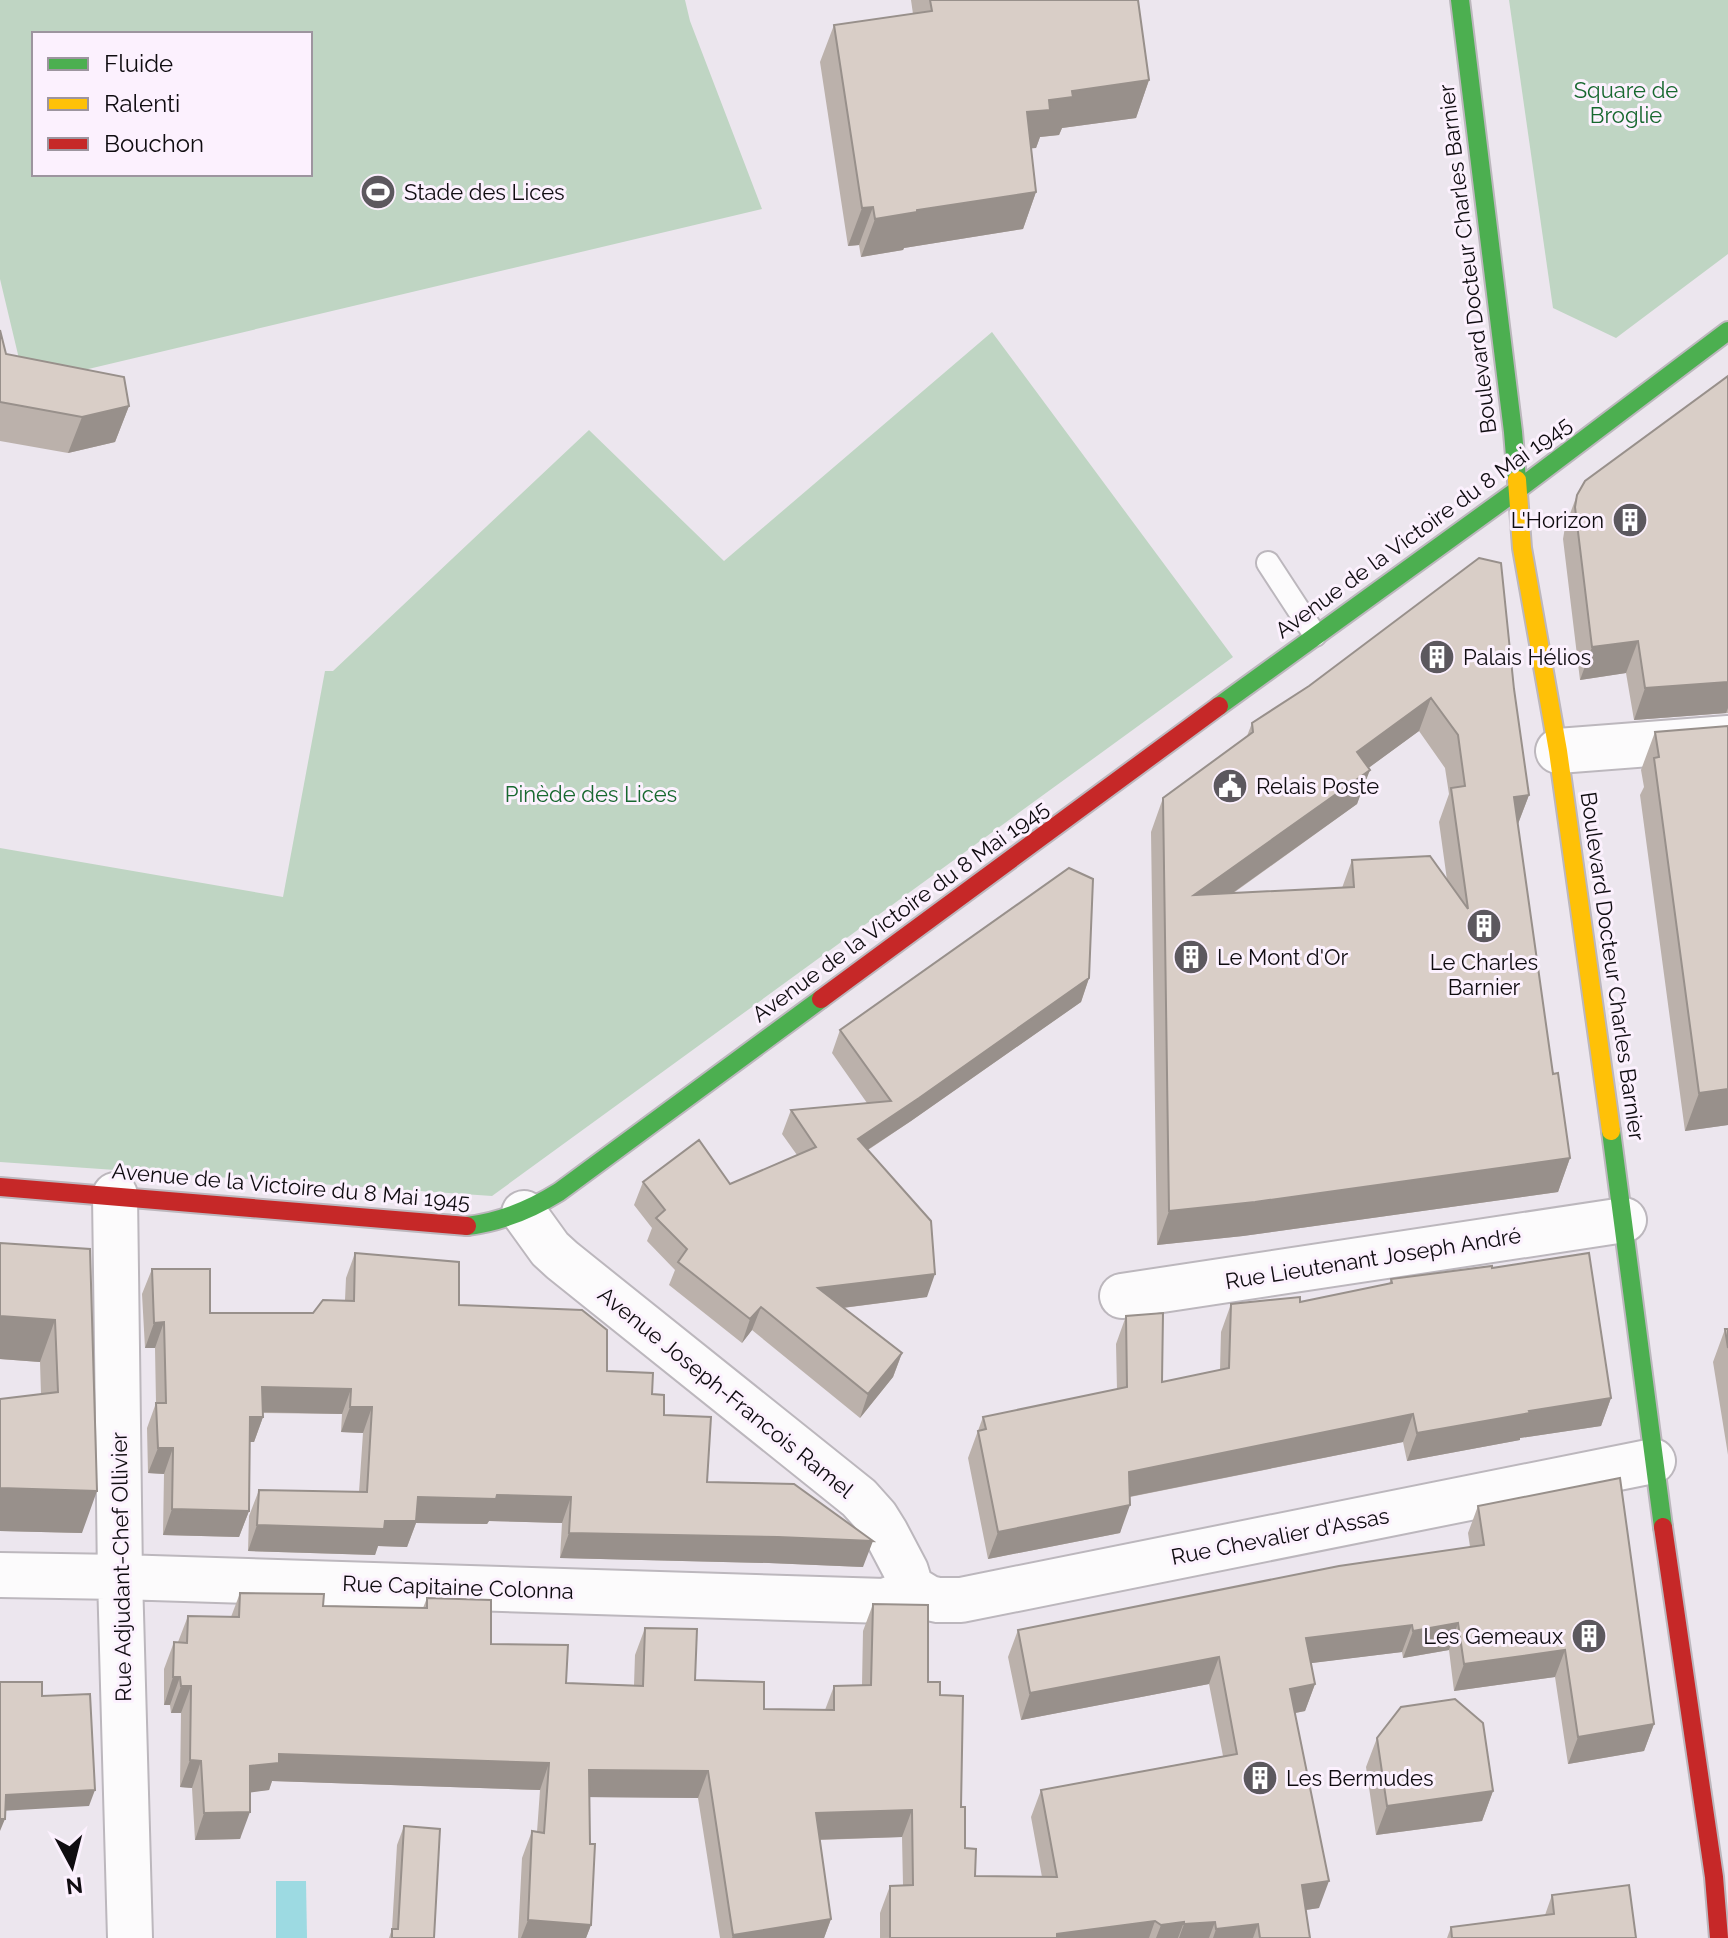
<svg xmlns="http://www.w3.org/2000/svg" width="1728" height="1938" font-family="Raleway,sans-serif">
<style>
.green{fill:#bfd5c3;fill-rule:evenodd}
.water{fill:#9ddae2}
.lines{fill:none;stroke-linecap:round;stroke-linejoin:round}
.lane-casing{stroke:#bcb7bd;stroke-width:26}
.street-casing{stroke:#bcb7bd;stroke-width:48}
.fast-casing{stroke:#bcb7bd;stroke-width:22}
.slow-casing{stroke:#bcb7bd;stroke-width:22}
.jam-casing{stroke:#bcb7bd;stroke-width:22}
.lane{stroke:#fcfbfc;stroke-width:22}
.street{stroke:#fcfbfc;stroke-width:44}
.fast{stroke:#4caf50;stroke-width:18}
.slow{stroke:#ffc107;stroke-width:18}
.jam{stroke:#c62828;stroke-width:18}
.wall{fill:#bbb1ab;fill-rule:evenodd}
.shaded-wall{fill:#98908b}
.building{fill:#d9cec7;stroke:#98908b;stroke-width:2;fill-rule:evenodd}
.labels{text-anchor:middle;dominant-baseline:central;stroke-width:6;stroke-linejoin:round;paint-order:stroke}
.park-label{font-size:22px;fill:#17682f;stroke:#fcf1fe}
.poi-label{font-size:22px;fill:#0f0c10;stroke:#fcf1fe;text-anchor:start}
.street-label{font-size:22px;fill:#0f0c10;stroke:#fcf1fe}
</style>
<rect width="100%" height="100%" fill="#ece6ee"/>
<path class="green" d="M0,0H685L690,21L762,209L25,384L0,279ZM34,34H310V174H34Z
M1509,0H1728V254L1616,338L1553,308Z
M992,332L1233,657L492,1196L0,1162V848L283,897L325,671H333L589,430L724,561Z"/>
<path class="water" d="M276,1881H306L307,1938H276Z"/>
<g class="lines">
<defs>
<path id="lane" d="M1268,563L1315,635"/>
<path id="street" d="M1558,751L1728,738
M115,1195L120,1577L130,1938
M524,1213L550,1249L562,1260L859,1498L876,1517L886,1533L906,1571L910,1584L914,1589L929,1598L938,1600H961L1653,1461
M1122,1296L1624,1220
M0,1575L120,1577L885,1601L902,1594L910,1584"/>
<path id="fast" d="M1460,0L1513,432L1517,480
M1219,706L1516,491L1728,331
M1611,1131L1663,1527
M467,1226C501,1222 530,1210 559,1192L821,999"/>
<path id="slow" d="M1517,480L1522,548L1558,751L1611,1131"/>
<path id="jam" d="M821,999L1219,706
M0,1187L467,1226
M1663,1527L1714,1877L1719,1938"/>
</defs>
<use href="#lane" class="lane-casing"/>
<use href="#street" class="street-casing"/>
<use href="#fast" class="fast-casing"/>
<use href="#slow" class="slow-casing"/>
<use href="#jam" class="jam-casing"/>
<use href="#lane" class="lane"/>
<use href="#street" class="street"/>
<use href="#fast" class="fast"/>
<use href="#slow" class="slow"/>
<use href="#jam" class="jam"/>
</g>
<path class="wall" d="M911,0H1138L1149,80L1136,118L1062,128L1059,135L1040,137L1036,148H1031L1036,192L1023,229L904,248L903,250L861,257L859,245L848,246L820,62L834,25L913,14Z
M0,330L6,354L129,406L115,442L68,453L0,441Z
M1728,376V713L1634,720L1626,673L1580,680L1563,539L1565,527L1577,495Z
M1309,686L1514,689L1529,795L1518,824L1553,1074L1570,1158L1558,1192L1243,1236L1157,1245L1151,832L1163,798L1247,736L1252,723ZM1419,731L1445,768L1449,794L1439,822L1447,880L1352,860L1342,888L1232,894L1357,804L1368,768Z
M1655,732L1728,1125L1685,1131L1640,795L1644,787L1641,770Z
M1089,978L1081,1002L911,1121L868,1150L927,1297L843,1308L902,1353L893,1377L860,1418L752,1330L742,1343L669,1285L675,1270L647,1241L652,1228L634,1205L643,1182L730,1184L797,1155L782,1134L791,1110L867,1103L832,1053L840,1030Z
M90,1249L82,1533L0,1531V1399L41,1394L40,1362L0,1359Z
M355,1253L459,1305L607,1371L652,1394L664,1415L707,1482L863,1567L769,1563L560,1558L562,1523L489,1521L487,1524L416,1523L407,1547L378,1546L375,1555L248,1551L249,1516L259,1490L359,1492L363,1433L341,1432L342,1414L263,1413V1417L254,1442H250L249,1511L239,1537L163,1535L164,1474L148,1473L147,1428L156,1403L155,1348H145L142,1294L152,1269L210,1313H313L345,1300L346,1278Z
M1492,1268L1611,1398L1601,1426L1520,1438V1440L1407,1461L1403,1442L1130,1497L1120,1533L988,1559L968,1458L983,1417L1117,1390L1116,1344L1126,1316L1162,1382L1220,1370L1221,1332L1231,1304L1300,1302L1389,1284L1391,1279Z
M1725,1329H1728V1455L1713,1362Z
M1478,1506L1654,1724L1644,1751L1568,1764L1555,1677L1454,1691L1449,1650L1403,1658L1402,1652L1311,1663L1315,1684L1305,1711L1295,1713L1319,1908L1306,1910L1310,1938H880V1913L890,1886L903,1885L902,1837L820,1840L831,1919L824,1938H720L698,1798L589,1797L591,1925L586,1938H518L522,1858L532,1831L537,1832L540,1790L272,1781L269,1790L250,1792L240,1839L195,1840L192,1788L180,1787L181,1713H171L170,1705H164V1669L174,1642H178L188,1616L231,1617L240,1593L323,1606L423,1608L427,1598L491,1644L566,1683L634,1685L635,1655L645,1628L695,1680L764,1709L825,1710L834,1686L862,1685L863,1631L873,1604L928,1682L940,1695L961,1807L965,1848L975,1876L1042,1877L1031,1817L1041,1790L1223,1756L1209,1684L1021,1720L1008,1657L1018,1630L1470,1547L1468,1533Z
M1377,1738L1493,1791L1482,1821L1376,1835L1366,1767Z
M404,1826L434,1938H389L392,1929L397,1845Z
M1552,1895L1636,1938H1447L1451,1927L1545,1915Z"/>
<path class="shaded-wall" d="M1149,80L1136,118L1062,128L1059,135L1040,137L1036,148L1013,150L1027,112L1049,100L1072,91Z
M1036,192L1023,229L904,248L903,250L861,257L875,219L917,210Z
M873,207L859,245L848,246L862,208Z
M129,406L115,442L68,453L82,417Z
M1638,641L1626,673L1580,680L1592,647Z
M1728,682V708L1726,713L1634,720L1645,688Z
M1431,698L1419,731L1344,786L1357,752Z
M1370,770L1357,804L1182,929L1194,895Z
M1529,795L1516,829L1514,797Z
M1089,978L1081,1002L911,1121L849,1162L858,1139Z
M1728,1089V1125L1685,1131L1699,1093Z
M1570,1158L1558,1192L1243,1236L1157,1245L1169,1211Z
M935,1274L927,1297L810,1312L818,1288Z
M761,1307L752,1330L742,1343L750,1319Z
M0,1316L55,1320L40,1362L0,1359Z
M164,1322L155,1348H145L154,1323Z
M902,1353L893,1377L860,1418L868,1394Z
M262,1387L351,1389L342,1414L253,1412Z
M1611,1398L1601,1426L1520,1438V1440L1407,1461L1417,1433L1529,1411Z
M350,1407H372L363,1433L341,1432Z
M1413,1414L1403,1442L1118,1499L1129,1472Z
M250,1417H263L254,1442H241Z
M158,1448H173L164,1474L148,1473Z
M0,1488L97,1491L82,1533L0,1531Z
M497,1495L571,1497L562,1523L489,1521L487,1524L416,1523L407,1547L378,1546L375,1555L248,1551L257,1525L385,1521L418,1497Z
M1130,1505L1120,1533L988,1559L998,1532Z
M172,1509L249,1511L239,1537L163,1535Z
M569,1533L778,1537L873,1541L863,1567L769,1563L560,1558Z
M1458,1623L1449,1650L1403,1658L1413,1631Z
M1412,1625L1402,1652L1296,1665L1306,1638Z
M1565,1650L1555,1677L1454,1691L1464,1664Z
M1219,1657L1209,1684L1021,1720L1030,1693Z
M173,1677H180L170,1705H164Z
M1315,1684L1305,1711L1280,1716L1290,1689Z
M181,1686H191L181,1713H171Z
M1654,1724L1644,1751L1568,1764L1578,1737Z
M279,1754L549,1763L540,1790L272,1781L269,1790L240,1794L250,1766Z
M190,1760L201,1761L192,1788L180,1787Z
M589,1770L708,1771L698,1798L579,1797Z
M95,1790L89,1806L0,1811L6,1795Z
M1493,1791L1482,1821L1376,1835L1387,1806Z
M912,1810L902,1837L806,1840L816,1813Z
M250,1812L240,1839L195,1840L204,1813Z
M0,1819H5L0,1831Z
M1329,1881L1319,1908L1292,1912L1302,1885Z
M831,1919L824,1938H732L733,1935Z
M528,1920L591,1925L586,1938H521Z
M1155,1921L1149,1938H1056L1057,1934Z
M1184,1922L1178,1938H1156L1161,1925Z
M1215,1922L1209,1938H1179L1184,1924Z
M1258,1924L1253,1938H1213L1216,1929Z"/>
<path class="building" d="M930,0H1138L1149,80L1072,91L1073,97L1049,100L1050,110L1027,112L1036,192L917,210V212L875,219L873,207L862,208L834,25L932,11Z
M0,330L6,354L124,377L129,406L82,417L0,402Z
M1728,376V682L1645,688L1638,641L1592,647L1575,507L1577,495L1585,481Z
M1479,558L1501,563L1514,689L1529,795L1514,797L1553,1074L1558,1073L1570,1158L1255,1202L1169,1211L1163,798L1253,732L1252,723L1309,686ZM1431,698L1458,735L1465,786L1451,788L1468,909L1430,856L1352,860L1354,887L1194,895L1370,770L1357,752Z
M1728,726V1089L1699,1093L1654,758L1659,757L1655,732Z
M1069,868L1093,879L1089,978L919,1098L858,1139L931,1221L935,1274L818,1288L902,1353L868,1394L761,1307L750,1319L678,1262L687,1249L656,1218L665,1210L643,1182L699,1140L730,1184L816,1147L791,1110L891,1101L840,1030Z
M0,1243L90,1249L97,1491L0,1488V1399L58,1392L55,1320L0,1316Z
M355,1253L459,1262V1305L582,1310L607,1330V1371L653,1373L652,1394L664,1395V1415L711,1417L707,1482L794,1484L873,1541L778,1537L569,1533L571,1497L497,1495L496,1499L418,1497L416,1521H385L384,1529L257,1525L259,1490L367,1492L372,1407H350L351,1389L262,1387L263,1417H250L249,1511L172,1509L173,1448H158L156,1403H166L164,1322L154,1323L152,1269H210V1313H313L323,1300L354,1301Z
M1589,1253L1611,1398L1529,1411L1530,1413L1417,1433L1413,1414L1129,1472L1130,1505L998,1532L978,1431L986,1429L983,1417L1127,1387L1126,1316L1163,1313L1162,1382L1229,1368L1231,1304L1300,1297V1302L1392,1283L1391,1279L1492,1266V1268Z
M1725,1329H1728V1348Z
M1620,1478L1654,1724L1578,1737L1565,1650L1464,1664L1458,1623L1413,1631L1412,1625L1306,1638L1315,1684L1290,1689L1329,1881L1302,1885L1310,1938H1260L1258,1924L1216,1929L1215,1922L1184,1924V1922L1161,1925L1155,1921L1057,1934V1938H890V1886L913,1885L912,1810L816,1813L831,1919L733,1935L708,1771L589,1770L590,1844H595L591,1925L528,1920L532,1831L544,1833L549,1763L279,1754V1763L250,1766V1812L204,1813L201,1761L190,1760L191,1686H181L180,1677H173L174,1642L187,1643L188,1616L239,1617L240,1593L324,1594L323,1606L427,1608V1598L491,1600V1644L568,1645L566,1683L643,1686L645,1628L697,1629L695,1680L764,1682V1709L834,1710V1686L871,1685L873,1604L928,1605V1682H940V1695L963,1696L961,1807H965V1848L976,1849L975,1876L1057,1877L1041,1790L1237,1754L1219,1657L1030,1693L1018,1630L1339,1566L1484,1545L1478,1506Z
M0,1682H42V1696L90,1694L95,1790L6,1795L5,1819H0Z
M1455,1699L1483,1723L1493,1791L1387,1806L1377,1738L1401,1707Z
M404,1826L440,1829L434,1938H392V1929H398Z
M1629,1885L1636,1938H1452L1451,1927L1554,1914L1552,1895Z"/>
<defs>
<symbol id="stadium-disc" viewBox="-11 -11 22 22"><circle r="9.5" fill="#5c585e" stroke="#fcf1fe"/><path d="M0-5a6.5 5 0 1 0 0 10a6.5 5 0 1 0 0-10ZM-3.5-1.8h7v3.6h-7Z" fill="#fff"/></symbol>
<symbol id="building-disc" viewBox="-11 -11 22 22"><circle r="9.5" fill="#5c585e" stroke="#fcf1fe"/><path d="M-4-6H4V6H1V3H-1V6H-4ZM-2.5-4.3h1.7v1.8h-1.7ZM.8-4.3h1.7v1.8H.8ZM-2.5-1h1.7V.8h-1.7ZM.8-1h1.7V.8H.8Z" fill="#fff"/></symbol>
<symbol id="civic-disc" viewBox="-11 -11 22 22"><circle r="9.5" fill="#5c585e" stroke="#fcf1fe"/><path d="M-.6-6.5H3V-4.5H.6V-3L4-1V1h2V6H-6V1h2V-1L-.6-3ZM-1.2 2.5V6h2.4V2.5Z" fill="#fff"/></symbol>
</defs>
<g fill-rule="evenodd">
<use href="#stadium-disc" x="358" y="172" width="40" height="40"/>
<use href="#building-disc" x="1610" y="500" width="40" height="40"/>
<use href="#building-disc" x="1417" y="637" width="40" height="40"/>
<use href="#civic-disc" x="1210" y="766" width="40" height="40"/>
<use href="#building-disc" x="1464" y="906" width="40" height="40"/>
<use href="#building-disc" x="1171" y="937" width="40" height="40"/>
<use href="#building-disc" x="1569" y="1616" width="40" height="40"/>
<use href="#building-disc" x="1240" y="1758" width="40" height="40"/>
</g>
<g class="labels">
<g class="park-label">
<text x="1626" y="90">Square de<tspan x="1626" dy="25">Broglie</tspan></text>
<text x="591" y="794">Pinède des Lices</text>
</g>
<g class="poi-label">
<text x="404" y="192">Stade des Lices</text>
<text x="1604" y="520" text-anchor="end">L'Horizon</text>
<text x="1463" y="657">Palais Hélios</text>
<text x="1256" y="786">Relais Poste</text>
<text x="1217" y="957">Le Mont d'Or</text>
<text x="1484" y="962" text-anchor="middle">Le Charles<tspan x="1484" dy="25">Barnier</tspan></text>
<text x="1563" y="1636" text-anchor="end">Les Gemeaux</text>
<text x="1286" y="1778">Les Bermudes</text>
</g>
<g class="street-label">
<text transform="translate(1467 259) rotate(-97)">Boulevard Docteur Charles Barnier</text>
<text transform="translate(1423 527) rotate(-36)">Avenue de la Victoire du 8 Mai 1945</text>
<text transform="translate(900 911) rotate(-36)">Avenue de la Victoire du 8 Mai 1945</text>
<text transform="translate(1613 966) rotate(82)">Boulevard Docteur Charles Barnier</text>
<text transform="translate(291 1186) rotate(5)">Avenue de la Victoire du 8 Mai 1945</text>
<text transform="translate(1373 1258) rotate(-9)">Rue Lieutenant Joseph André</text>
<text transform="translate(726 1392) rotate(39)">Avenue Joseph-Francois Ramel</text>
<text transform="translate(1280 1536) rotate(-11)">Rue Chevalier d'Assas</text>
<text transform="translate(121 1567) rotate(-91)">Rue Adjudant-Chef Ollivier</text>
<text transform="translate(458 1587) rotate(2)">Rue Capitaine Colonna</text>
</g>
</g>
<rect x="32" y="32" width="280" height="144" fill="#fcf1fe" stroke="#9d959f" stroke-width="2"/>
<rect x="48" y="58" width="40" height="12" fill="#4caf50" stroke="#9d959f" stroke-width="2"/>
<text x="104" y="72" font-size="24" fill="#0f0c10">Fluide</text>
<rect x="48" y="98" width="40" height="12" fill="#ffc107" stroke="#9d959f" stroke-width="2"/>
<text x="104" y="112" font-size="24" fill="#0f0c10">Ralenti</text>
<rect x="48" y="138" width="40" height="12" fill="#c62828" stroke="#9d959f" stroke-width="2"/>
<text x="104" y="152" font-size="24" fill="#0f0c10">Bouchon</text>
<g transform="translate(72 1866) rotate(173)" stroke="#fcf1fe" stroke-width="6" paint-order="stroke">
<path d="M0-6L14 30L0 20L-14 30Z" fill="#0f0c10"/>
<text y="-12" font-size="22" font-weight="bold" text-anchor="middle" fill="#0f0c10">N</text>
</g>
</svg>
